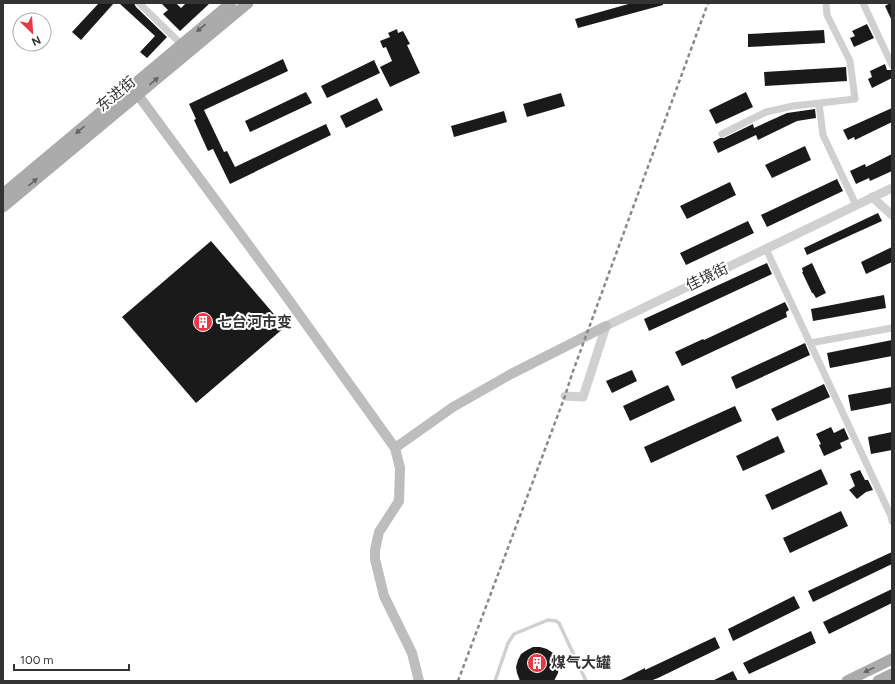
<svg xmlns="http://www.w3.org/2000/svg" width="895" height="684" font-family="Figtree,'Noto Sans SC',sans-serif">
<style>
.building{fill:#1a1a1a}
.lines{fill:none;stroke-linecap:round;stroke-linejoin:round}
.service{stroke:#d0d0d0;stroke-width:3.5}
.minor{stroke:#d0d0d0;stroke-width:7}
.tertiary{stroke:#d0d0d0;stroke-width:9}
.secondary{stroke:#bdbdbd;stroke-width:10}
.primary{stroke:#ababab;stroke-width:11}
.rail{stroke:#888;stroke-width:2.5;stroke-dasharray:4 3;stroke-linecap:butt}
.oneway{fill:#636363}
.labels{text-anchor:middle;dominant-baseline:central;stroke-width:4;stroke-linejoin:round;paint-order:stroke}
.street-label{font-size:15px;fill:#333;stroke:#fff}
.poi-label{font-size:15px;font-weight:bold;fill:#333;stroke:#fff;text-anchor:start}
</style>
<rect width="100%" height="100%" fill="#fff"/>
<path class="building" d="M99,3H114L81,40L72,32Z
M119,3H134L136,7L167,37L147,58L140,52L155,36Z
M161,3H176L181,8L186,3H210L180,31L163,14L168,10Z
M632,3H663V5L578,28L575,19Z
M890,3H892V21L885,6Z
M867,24L874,38L854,47L850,38L855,36L852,31Z
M397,29L398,33L403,31L410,44L407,45L420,73L390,87L380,67L392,61L386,47L383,48L380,41L390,37L388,33Z
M824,30L825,43L748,47V34Z
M283,59L288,71L204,110L224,152L227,151L235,167L326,124L331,135L230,184L213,149L208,151L194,120L196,119L189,104Z
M374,60L380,73L327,98L321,86Z
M885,64L887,70H892V78L872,88L868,79L872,77L870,71Z
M846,67L847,81L765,86L764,72Z
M306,92L312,103L250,132L245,121Z
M746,92L753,107L716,124L709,110Z
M561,93L565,106L527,117L523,104Z
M377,98L383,110L346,128L340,116Z
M892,108V122L855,140L854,137L848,140L843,130Z
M815,109L816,118L797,121L758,140L756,135L718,153L713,142L720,138H724L753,124L754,128L787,113Z
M504,111L507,122L454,137L451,126Z
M805,146L811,160L772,178L765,165Z
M892,154V171L870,181L869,178L856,184L850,171L865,164L866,167Z
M837,179L843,191L767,227L761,215Z
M730,182L736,195L687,219L680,206Z
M878,213L882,221L807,255L804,248Z
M748,221L754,233L686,265L680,253Z
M211,241L285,327L196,403L122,317Z
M892,247V262L866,274L861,262Z
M767,263L772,274L649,331L644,319Z
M812,263L826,293L816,298L813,293H812L802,272H803L802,268Z
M884,295L886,308L813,321L811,309Z
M785,302L789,310L786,312L787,317L682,366L675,352L703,339L704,340Z
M892,340V356L830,368L827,353Z
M805,343L810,355L736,389L731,377Z
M632,370L637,381L612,393L606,381Z
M824,384L830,397L777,421L771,409Z
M668,385L675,400L630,421L623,406Z
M892,387V403L851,411L848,395Z
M735,406L742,421L651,463L644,447Z
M831,427L834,433L844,428L849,439L840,443L842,448L824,456L819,445L821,444L816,434Z
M892,432V450L871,454L868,437Z
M778,436L785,452L743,471L736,456Z
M821,469L828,484L772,510L765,495Z
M860,470L865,480H868L873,490L866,492L857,499L849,490L855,486L850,474Z
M841,511L848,526L790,553L783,538Z
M892,552V564L813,602L808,591Z
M892,589V603L829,634L823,622Z
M794,596L800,608L733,641L728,629Z
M811,631L816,643L749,674L743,663Z
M715,637L720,648L658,678L650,681H619L645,668V670Z
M533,647H540L547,649L553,653L557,659L559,666L558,673L554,681H520L517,673L516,667L518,660L521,654L527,650Z
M733,671L738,681H712Z"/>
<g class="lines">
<path class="service" d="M495,681L508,643L514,634L548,620L556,621L559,623L586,681"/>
<path class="minor" d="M139,3L181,44
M863,3L892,65
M819,103L823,135L856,205
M722,134L766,112L793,106L855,99L850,61L827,15L826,3
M766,249L891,516L892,521
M810,343L892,328"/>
<path class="tertiary" d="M872,197L892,215
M565,396L583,397L606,326L892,188"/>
<path class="secondary" d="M138,95L286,296L395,448L400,468L399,501L379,532L375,550V559L384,596L412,653L419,681
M395,448L453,407L511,374L606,326"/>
<path class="primary" d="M3,194L231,3
M3,207L248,3
M847,681L892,659
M878,681L892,674"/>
<path class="rail" d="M458,681L565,396L572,374L708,3"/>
</g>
<defs><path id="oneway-solid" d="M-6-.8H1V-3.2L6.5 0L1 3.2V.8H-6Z"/></defs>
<g class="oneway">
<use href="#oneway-solid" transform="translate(201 28) rotate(140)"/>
<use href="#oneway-solid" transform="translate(154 81) rotate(-40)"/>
<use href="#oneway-solid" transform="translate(80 130) rotate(140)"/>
<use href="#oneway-solid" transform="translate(33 182) rotate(-40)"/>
<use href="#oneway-solid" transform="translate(869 670) rotate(154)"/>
</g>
<defs>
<symbol id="building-disc" viewBox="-11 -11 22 22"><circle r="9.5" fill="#e63946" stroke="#fff"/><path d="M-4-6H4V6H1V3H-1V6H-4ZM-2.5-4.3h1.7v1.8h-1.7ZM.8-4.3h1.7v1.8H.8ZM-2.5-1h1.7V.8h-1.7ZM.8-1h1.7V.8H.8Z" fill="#fff"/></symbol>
</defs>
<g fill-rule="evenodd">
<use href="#building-disc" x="192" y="311" width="22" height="22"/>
<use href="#building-disc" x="526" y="652" width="22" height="22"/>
</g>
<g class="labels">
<g class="street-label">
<text transform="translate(116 94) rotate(-40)">东进街</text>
<text transform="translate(707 277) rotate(-26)">佳境街</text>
</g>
<g class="poi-label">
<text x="217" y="322">七台河市变</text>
<text x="551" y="663">煤气大罐</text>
</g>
</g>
<rect width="895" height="684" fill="none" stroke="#333333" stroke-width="8"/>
<g transform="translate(32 32) rotate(155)"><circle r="19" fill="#ffffff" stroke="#adadad"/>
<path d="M0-3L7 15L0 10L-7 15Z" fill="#e63946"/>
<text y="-6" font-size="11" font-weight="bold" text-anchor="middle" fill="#333333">N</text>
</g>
<path d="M14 664v6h115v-6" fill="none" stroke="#333333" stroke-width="2"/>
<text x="20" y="664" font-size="12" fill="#333333" stroke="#ffffff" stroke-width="3" paint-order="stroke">100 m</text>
</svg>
